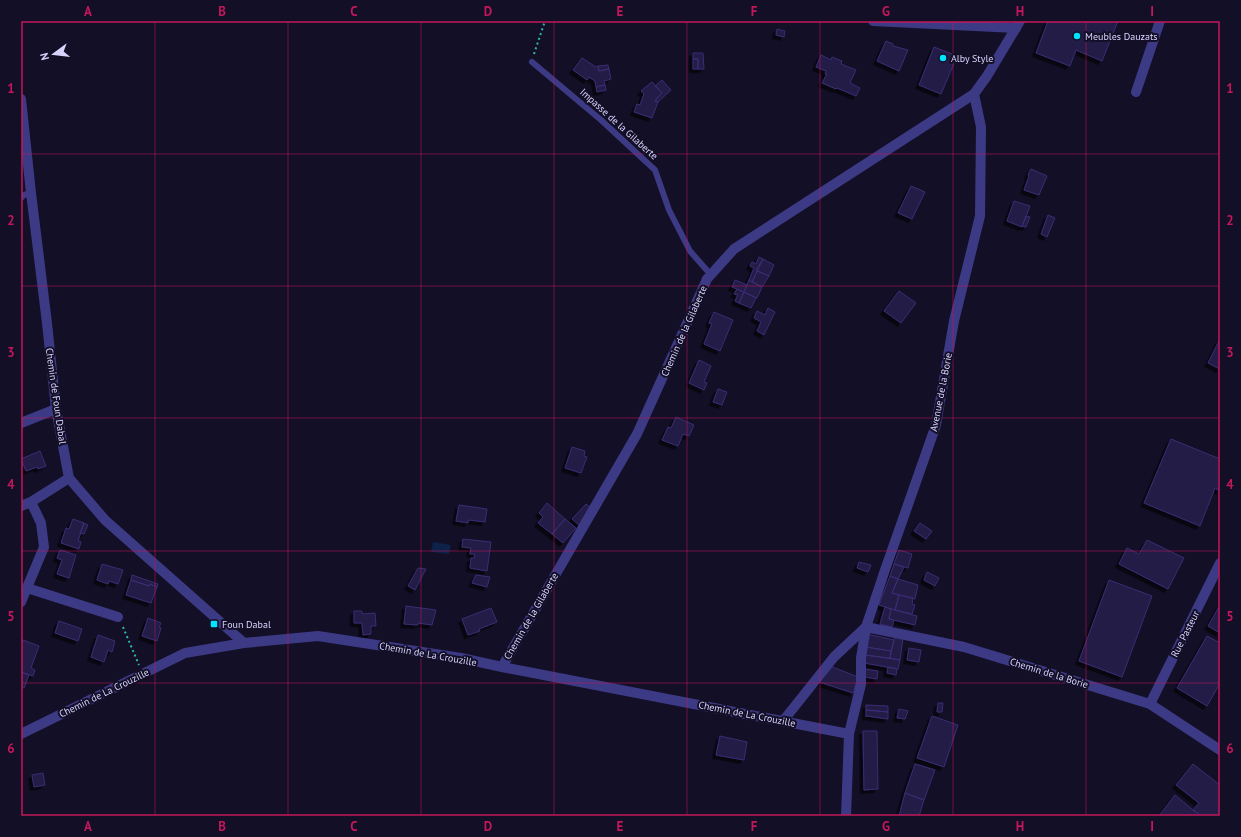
<svg xmlns="http://www.w3.org/2000/svg" width="1241" height="837" font-family="'PT Sans',sans-serif">
<style>
.water{fill:#0c2248}
.building{fill:#241b47;stroke:#3b2d73;filter:url(#shadow)}
.lines{fill:none;stroke-linecap:round;stroke-linejoin:round}
.path{stroke:#2fb8b0;stroke-width:2;stroke-dasharray:2 3;stroke-linecap:butt}
.service{stroke:#3d3a85;stroke-width:6}
.minor{stroke:#3d3a85;stroke-width:10}
.tertiary{stroke:#3d3a85;stroke-width:10}
.grid{fill:none;stroke:#c2185b;stroke-width:1;stroke-opacity:0.55}
.poi-dot{fill:#00e5ff;stroke:#130f26;stroke-width:1.5}
.labels{text-anchor:middle;dominant-baseline:central;stroke-width:4;stroke-linejoin:round;paint-order:stroke}
.poi-label{font-size:10px;fill:#d9d4ff;stroke:#130f26;text-anchor:start}
.street-label{font-size:10px;fill:#d9d4ff;stroke:#130f26}
.neatline{fill:none;stroke:#c2185b;stroke-width:1.5}
.grid-label{font-size:13px;text-anchor:middle;font-weight:bold;fill:#c2185b}
</style>
<defs>
<filter id="shadow"><feDropShadow dx="-3.5" dy="3.5" stdDeviation="0" flood-color="#0009"/></filter>
</defs>
<rect width="100%" height="100%" fill="#130f26"/>
<path class="water" d="M433,542L451,545L449,554L431,552Z"/>
<path class="building" d="M1048,21H1118L1102,61L1076,50L1070,66L1036,53Z
M777,29L785,31L784,37L776,35Z
M886,41L893,44V46L908,50L899,71L877,61Z
M934,47L952,54L955,61L941,94L919,85Z
M693,53H703L704,69H698V59H693Z
M821,55L831,60L832,57L842,61L841,64L856,70L850,83L860,88L856,96L837,88L836,89L822,83L827,74H825L826,71L816,67Z
M582,58L596,67L598,66L599,71L609,69L611,79L604,81L605,85L596,87L595,81L589,77L587,80L573,70Z
M693,59H698V69H693Z
M608,65L609,69L599,71L598,66Z
M662,80L671,90L658,102L655,101L657,98L662,93L655,86Z
M652,82L662,93L657,98L655,101L658,102L652,118L634,112L637,104L640,105L644,94L641,91Z
M605,85L606,90L597,92L596,87Z
M1031,169L1047,176L1039,195L1024,190L1029,176L1028,175Z
M911,186L925,192L912,219L898,213Z
M1014,201L1030,206L1022,227L1007,221Z
M1048,215L1055,218L1047,237L1041,234Z
M1026,216L1030,217L1026,227L1022,226Z
M759,257L763,259L752,282L749,280L754,268L750,266L752,262L756,264Z
M763,259L774,265L769,276L756,270Z
M757,271L769,276L762,287L752,282Z
M735,280L747,285L744,292L732,287Z
M749,280L762,287L757,298L744,292Z
M737,289L744,292L739,303L735,301L738,295L734,294Z
M899,291L916,303L901,323L884,311Z
M744,292L756,298L751,308L739,303Z
M768,308L775,312L764,335L757,331L761,322L754,318L757,311L765,315Z
M714,312L733,320L720,351L704,344L712,324L709,323Z
M1220,339V369L1208,363Z
M699,360L711,366L704,382L707,383L704,390L689,383Z
M718,389L727,392L722,405L713,402Z
M676,417L694,425L689,436L683,434L678,446L662,440L668,427L671,428Z
M1171,439L1220,459V491L1215,488L1200,526L1144,503Z
M572,447L585,451L584,456L587,457L581,473L565,468Z
M40,451L46,466L38,469L37,467L26,471L21,459Z
M547,503L565,519L552,534L538,523L543,517L539,513Z
M586,504L592,509L579,525L572,519Z
M459,505L487,509L485,522L469,520L468,523L456,521Z
M73,519L84,523L78,541L81,542L79,549L61,543L66,528L69,529Z
M565,519L576,528L563,543L552,534Z
M84,523L88,525L84,534L80,533Z
M920,523L932,531L926,539L914,531Z
M463,539L491,542L487,571L470,568L471,558H474L475,554H470L471,548L462,547Z
M1147,540L1184,558L1168,589L1119,564L1127,548L1139,554Z
M60,550L76,555L69,578L57,574L62,560L57,558Z
M899,550L912,554L908,568L894,564Z
M859,562L871,565L868,572L857,568Z
M102,564L123,570L118,584L109,581L108,584L97,580Z
M894,564L904,567L898,579L890,576Z
M418,568L426,569L415,590L408,586Z
M927,572L939,578L935,586L924,580Z
M132,575L158,584L157,587L150,584L149,586L131,580Z
M476,575L490,577L487,587L472,583Z
M890,576L898,579L892,593L899,595L895,610L879,605Z
M898,579L918,585L915,599L892,593Z
M131,580L149,586L150,584L157,587L151,603L126,595Z
M1109,580L1152,596L1122,677L1079,661Z
M899,595L913,598L912,604L915,605L912,614L895,610Z
M1220,605V633L1208,626Z
M406,606L436,610L432,625L418,623V625L404,624Z
M885,607L891,609L889,619L894,620L892,627L880,624Z
M491,608L497,622L479,629L480,631L468,635L462,619Z
M891,609L917,616L915,625L889,619Z
M354,611H362V614L375,613L376,626H371V634L363,635L362,623H354Z
M148,618L161,623L159,627L161,628L157,641L142,636Z
M59,621L82,629L78,641L55,633Z
M867,634L894,640L891,651L866,647Z
M98,635L115,641L112,652L108,650L104,662L91,657Z
M895,636L903,638L900,660L890,658Z
M1207,636L1220,643V683L1207,706L1177,688Z
M23,640L39,646L31,668L35,670L33,676L21,672V645Z
M866,647L891,651L890,658L865,655Z
M909,648L921,650L919,662L907,660Z
M865,655L900,660L898,669L864,663Z
M830,666L858,677L853,693L819,682Z
M888,667L897,669L896,675L887,673Z
M865,669L878,671L877,679L864,677Z
M21,672L29,675L24,688L21,687Z
M938,703H943L942,712H937Z
M866,705L888,706V712L866,710Z
M899,709L908,711L905,719L897,718Z
M866,710L888,712V719L867,716L866,717Z
M932,716L958,725L944,767L917,758Z
M863,731H877L878,789L864,790Z
M720,736L747,742L744,760L716,755Z
M915,764L935,770L924,800L905,793Z
M1193,764L1220,785V816H1201L1193,810L1199,803L1176,785Z
M43,773L45,785L34,787L32,775Z
M905,793L924,800L919,816H899Z
M1175,795L1193,810L1201,816H1159Z"/>
<g class="lines">
<path class="path" d="M534,54L545,21
M123,627L139,665"/>
<path class="service" d="M532,62L601,120L655,170L669,210L690,251L711,275
M21,198L24,195L31,193"/>
<path class="minor" d="M873,21L1016,28
M1136,92L1160,21
M21,99L31,193L47,323L56,409L69,478L105,520L244,643
M21,423L56,409
M21,506L31,502L69,478
M27,588L118,617
M21,602L44,547L41,523L31,502
M866,627L964,647L1150,704L1220,750
M1150,704L1220,563
M783,721L834,657L866,627
M849,734L861,684V658L866,627L885,570L936,425L954,321L980,216L981,127L974,94"/>
<path class="tertiary" d="M502,667L637,434L707,279L734,249L974,94L987,76L1020,21
M21,734L185,653L244,643L318,636L461,658L502,667L849,734L846,816"/>
</g>
<path class="grid" d="M155,21V816M288,21V816M421,21V816M554,21V816M687,21V816M820,21V816M953,21V816M1086,21V816M21,154H1220M21,286H1220M21,418H1220M21,551H1220M21,683H1220"/>
<g class="poi-dot">
<circle cx="1077" cy="36" r="4"/>
<circle cx="943" cy="58" r="4"/>
<rect x="210" y="620" width="8" height="8" rx="2"/>
</g>
<g class="labels">
<g class="poi-label">
<text x="1085" y="36">Meubles Dauzats</text>
<text x="951" y="58">Alby Style</text>
<text x="222" y="624">Foun Dabal</text>
</g>
<g class="street-label">
<text transform="translate(619 124) rotate(42)">Impasse de la Gilaberte</text>
<text transform="translate(684 331) rotate(-66)">Chemin de la Gilaberte</text>
<text transform="translate(941 392) rotate(-79)">Avenue de la Borie</text>
<text transform="translate(56 396) rotate(82)">Chemin de Foun Dabal</text>
<text transform="translate(531 616) rotate(-60)">Chemin de la Gilaberte</text>
<text transform="translate(1185 634) rotate(-63)">Rue Pasteur</text>
<text transform="translate(428 654) rotate(10)">Chemin de La Crouzille</text>
<text transform="translate(1049 673) rotate(17)">Chemin de la Borie</text>
<text transform="translate(104 693) rotate(-26)">Chemin de La Crouzille</text>
<text transform="translate(747 714) rotate(11)">Chemin de La Crouzille</text>
</g>
</g>
<rect width="1241" height="837" fill="none" stroke="#130f26" stroke-width="44"/>
<g transform="translate(54 54) rotate(255)" stroke="#130f26" stroke-width="3" paint-order="stroke">
<path d="M0-3L7 15L0 10L-7 15Z" fill="#d9d4ff"/>
<text y="-6" font-size="11" font-weight="bold" text-anchor="middle" fill="#d9d4ff">N</text>
</g>
<rect x="22" y="22" width="1197" height="793" class="neatline"/>
<g class="grid-label">
<text x="88" y="16">A</text>
<text x="222" y="16">B</text>
<text x="354" y="16">C</text>
<text x="488" y="16">D</text>
<text x="620" y="16">E</text>
<text x="754" y="16">F</text>
<text x="886" y="16">G</text>
<text x="1020" y="16">H</text>
<text x="1152" y="16">I</text>
<text x="11" y="93">1</text>
<text x="1230" y="93">1</text>
<text x="11" y="225">2</text>
<text x="1230" y="225">2</text>
<text x="11" y="357">3</text>
<text x="1230" y="357">3</text>
<text x="11" y="489">4</text>
<text x="1230" y="489">4</text>
<text x="11" y="621">5</text>
<text x="1230" y="621">5</text>
<text x="11" y="753">6</text>
<text x="1230" y="753">6</text>
<text x="88" y="831">A</text>
<text x="222" y="831">B</text>
<text x="354" y="831">C</text>
<text x="488" y="831">D</text>
<text x="620" y="831">E</text>
<text x="754" y="831">F</text>
<text x="886" y="831">G</text>
<text x="1020" y="831">H</text>
<text x="1152" y="831">I</text>
</g>
</svg>
